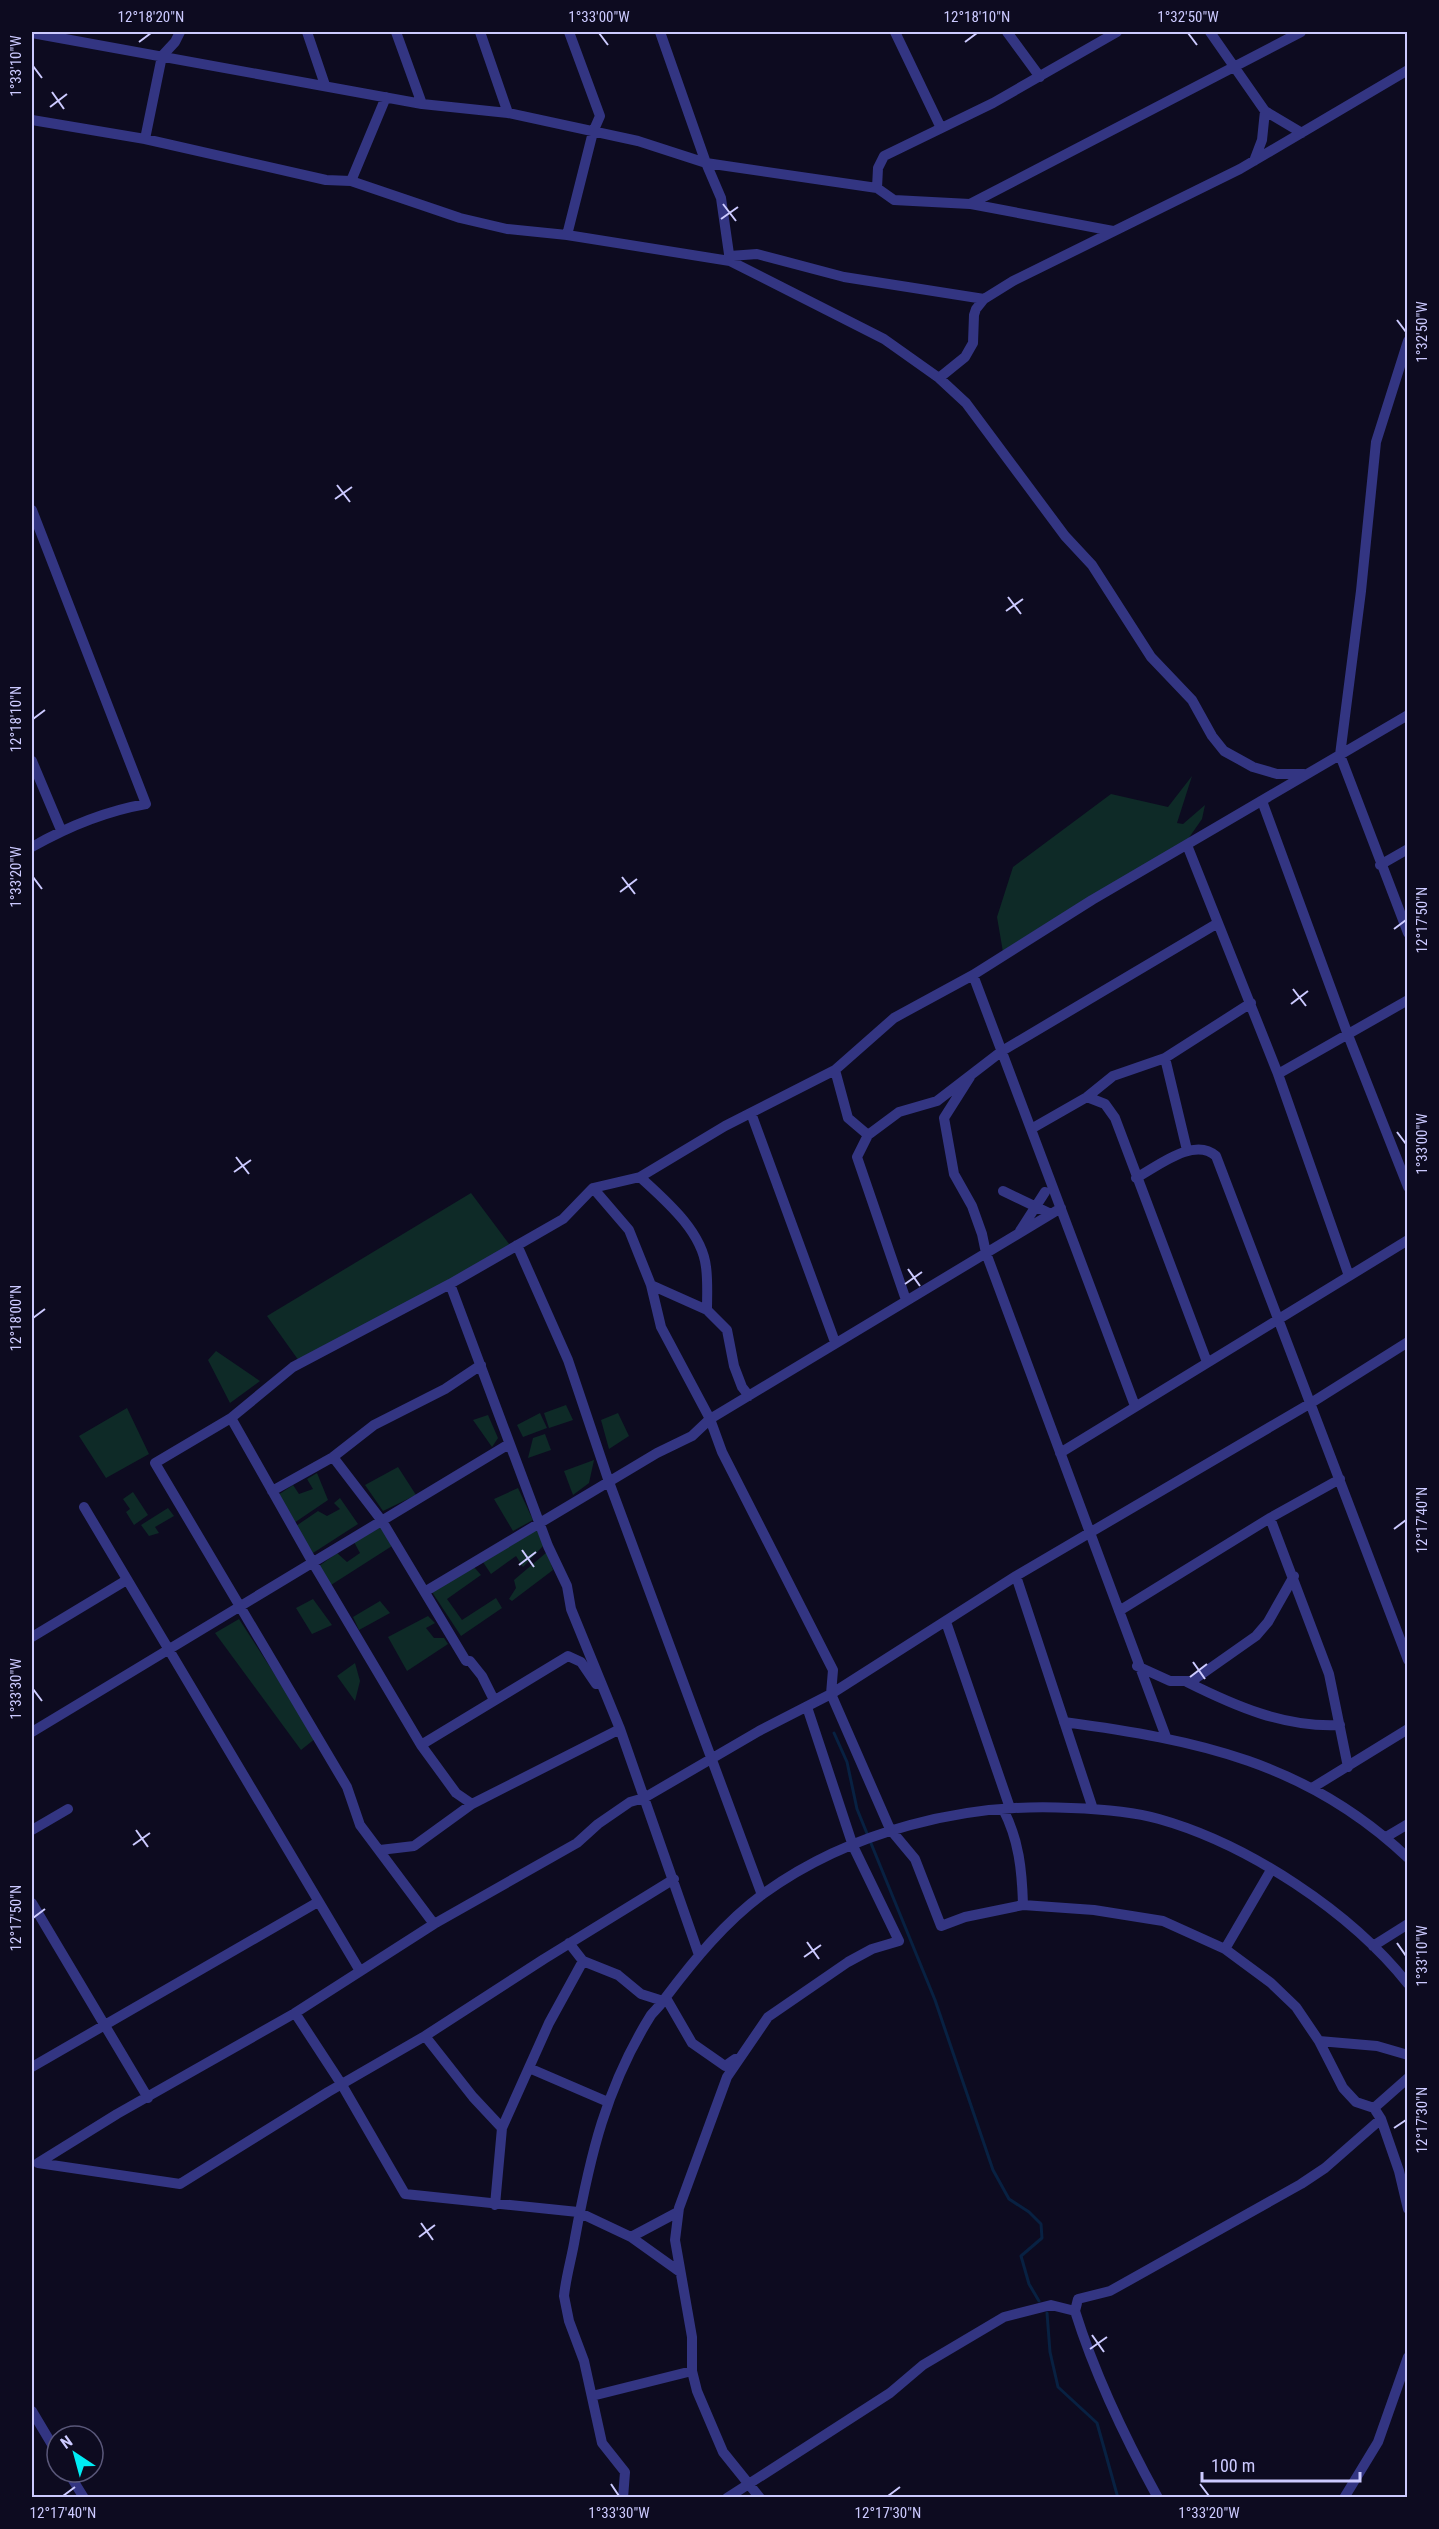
<svg xmlns="http://www.w3.org/2000/svg" width="1439" height="2529" font-family="'Roboto Condensed',sans-serif">
<style>
.green{fill:#0e2a27}
.lines{fill:none;stroke-linecap:round;stroke-linejoin:round}
.stream{stroke:#082142;stroke-width:3}
.minor{stroke:#333582;stroke-width:10}
.ticks{fill:none;stroke:#cccaff;stroke-width:2}
.neatline{fill:none;stroke:#cccaff;stroke-width:2}
.ticks-label{font-size:15px;text-anchor:middle;fill:#cccaff}
</style>
<rect width="100%" height="100%" fill="#0d0b20"/>
<path class="green" d="M1192,776L1177,823L1183,824L1205,805L1202,819L1188,839L1003,952L997,917L1013,867L1111,794L1168,807Z
M471,1193L512,1248L299,1361L267,1316Z
M216,1351L260,1381L230,1403L208,1360Z
M566,1405L573,1420L549,1428L544,1413Z
M127,1408L149,1454L106,1478L79,1436Z
M540,1413L547,1428L523,1437L517,1425Z
M618,1413L629,1436L609,1449L601,1420Z
M488,1415L498,1438L492,1447L473,1420Z
M545,1434L551,1450L528,1458L533,1438Z
M594,1460L589,1483L573,1495L564,1471Z
M398,1467L416,1495L383,1511L365,1485Z
M317,1473L328,1500L294,1523L278,1495L293,1485L299,1494L313,1489L307,1479Z
M518,1488L533,1520L513,1531L494,1499Z
M133,1492L148,1515L134,1525L126,1512L130,1509L123,1499Z
M340,1498L358,1524L313,1553L296,1526L318,1511L327,1516L340,1509L334,1503Z
M168,1508L174,1516L155,1527L159,1533L149,1536L141,1525Z
M381,1527L392,1546L331,1585L319,1566L337,1553L347,1562L360,1553L354,1542Z
M538,1529L544,1545L523,1567L516,1556L491,1574L483,1562Z
M547,1552L553,1570L512,1601L509,1599L516,1588L514,1580Z
M474,1567L481,1575L447,1599L462,1620L496,1598L502,1608L461,1636L432,1592Z
M313,1599L332,1625L312,1634L296,1608Z
M380,1601L390,1613L359,1630L353,1617Z
M428,1616L435,1623L426,1628L434,1638H444L448,1644L407,1671L388,1637Z
M239,1619L316,1738L301,1750L215,1633Z
M355,1663L360,1681L355,1701L337,1676Z"/>
<g class="lines">
<path class="stream" d="M834,1733L847,1762L857,1809L935,2000L993,2170L1009,2199L1029,2212L1041,2224L1042,2238L1021,2256L1029,2284L1039,2301
M1047,2313L1050,2352L1058,2387L1097,2423L1118,2498"/>
<path class="minor" d="M307,32L325,85
M396,32L422,104
M480,32L508,113
M660,32L706,163L877,188
M895,32L941,128
M1007,32L1040,77
M1117,32L993,103L884,156L878,168L877,188L894,200L970,204L1301,32
M1210,32L1265,111L1302,133
M32,33L422,104L508,113L638,141L706,163L721,198L730,261
M32,120L145,139L326,180L351,181L460,218L507,229L567,235L730,261L884,339L939,378L966,403L1065,536L1092,565L1151,657L1192,700L1212,736L1224,751L1253,767L1277,774H1304
M145,139L162,56L175,42L180,32
M1254,161L1262,140L1265,111
M351,181L386,97
M971,204L1113,231
M567,235L593,132L600,116L569,32
M730,256L757,254L844,277L984,299
M1408,341L1376,442L1361,591L1340,755L1408,933
M939,378L965,357L973,343L974,315L976,309L984,299L1013,281L1240,169L1408,70
M32,510L146,804C106,811 67,827 32,847
M32,761L61,830
M1262,801L1348,1035L1408,1187
M1187,845L1278,1074L1349,1276
M1380,865L1408,849
M973,975L1135,1406
M1165,1058L1187,1150
M835,1070L848,1118L868,1135L857,1157L906,1300
M1278,1074L1408,1000
M970,1077L944,1118L954,1174L972,1206L982,1234L986,1253L1166,1737
M1087,1097L1105,1104L1115,1118L1207,1362
M751,1113L835,1342
M1031,1129L1087,1097L1113,1076L1165,1058L1251,1003
M868,1135L899,1112L937,1101L1002,1051L1218,923
M640,1177C665,1200 702,1231 706,1267C708,1281 707,1296 707,1310
M1136,1178C1157,1167 1194,1136 1216,1156L1408,1660
M593,1188L629,1230L651,1285L661,1327L710,1419L722,1452L833,1670L831,1694L890,1829L915,1859L941,1926L965,1917L1023,1905L1094,1910L1163,1921L1225,1949L1271,1983L1296,2007L1319,2041L1343,2088L1356,2102L1374,2108L1381,2119L1399,2171L1408,2209
M1003,1191L1051,1214
M1020,1231L1045,1192
M517,1245L568,1360L609,1482L762,1895
M450,1284L548,1546L567,1586L571,1609L620,1729L699,1955
M651,1285L707,1310L727,1330L734,1366L742,1387L749,1396
M231,1418L313,1563L421,1745L456,1793L472,1804
M1060,1453L1408,1240
M333,1457L382,1521L466,1661H470L482,1676L494,1700
M272,1491L333,1457L374,1425L445,1389L481,1365
M84,1507L360,1971
M1270,1518L1329,1674L1348,1767
M1016,1576L1093,1809
M426,1591L657,1453L692,1436L710,1419L1061,1208
M1119,1611L1270,1518L1340,1479
M946,1622L1010,1808
M32,1637L125,1581
M1137,1666L1170,1681H1192L1256,1636L1268,1622L1294,1576
M1187,1682C1235,1706 1285,1728 1340,1725
M1064,1722C1197,1740 1307,1762 1408,1858
M32,1732L509,1444
M421,1745L568,1656L581,1662L596,1684
M1312,1788L1408,1729
M1003,1809C1019,1840 1022,1870 1023,1905
M32,1830L68,1809
M1386,1837L1408,1824
M380,1850L414,1846L472,1804L620,1729
M32,1903L148,2098
M434,1924L360,1825L347,1787L155,1463L231,1418L293,1367L450,1284L563,1219L593,1188L640,1177L725,1126L835,1070L894,1018L973,975L1092,900L1408,715
M569,1943L583,1961L618,1975L641,1994L663,2001
M1373,1946L1408,1924
M1225,1949L1271,1870
M666,1998L692,2043L725,2066L735,2059
M295,2013L342,2085L405,2194L578,2212L631,2237L680,2272
M425,2036L473,2097L502,2128
M1319,2041L1377,2046L1408,2055
M32,2067L318,1902
M529,2068L608,2102
M1374,2108L1408,2078
M38,2163L117,2114L295,2013L434,1924L577,1843L598,1824L630,1802L644,1798L759,1731L831,1694L1016,1576L1311,1403L1408,1342
M38,2163L180,2184L328,2092L425,2036L544,1959L674,1879
M495,2205L502,2128L549,2023L583,1961
M631,2237L678,2212
M1075,2311C1095,2375 1125,2438 1158,2498
M592,2396L692,2371
M32,2411L57,2453
M68,2472L84,2498
M623,2498L625,2472L602,2443L584,2361L569,2321L564,2296C566,2276 572,2257 575,2238C590,2156 606,2087 651,2015C656,2009 662,2004 666,1997C694,1960 725,1922 763,1894C850,1831 965,1802 1071,1808C1100,1809 1131,1811 1159,1819C1248,1844 1351,1912 1408,1984
M727,2498L890,2393L923,2365L1004,2317L1051,2305L1075,2311L1078,2299L1110,2291L1301,2184L1325,2168L1381,2119
M760,2498L723,2452L697,2391L692,2371V2337L675,2240L679,2208L727,2077L768,2017L848,1962L872,1949L899,1941L853,1846L807,1707
M1344,2498L1378,2442L1408,2357"/>
</g>
<path class="ticks" d="M599,33L608,45M1188,33L1197,45M139,42L151,33M965,42L977,33M33,66L42,78M52,92L64,109M50,107L67,94M723,204L736,221M721,219L738,207M1397,320L1406,332M337,485L350,502M335,499L352,487M1008,597L1021,614M1006,611L1023,599M33,719L45,710M33,877L42,889M622,877L635,894M620,892L637,879M1394,929L1406,920M1293,989L1306,1006M1291,1004L1308,991M1397,1132L1406,1144M236,1157L249,1174M234,1172L251,1160M908,1269L920,1286M905,1284L922,1272M33,1318L45,1309M1394,1529L1406,1520M522,1550L534,1567M519,1565L536,1552M1193,1662L1205,1679M1190,1677L1207,1664M33,1689L42,1701M136,1830L148,1847M133,1845L150,1833M33,1918L45,1909M807,1942L819,1959M1397,1943L1406,1956M804,1957L821,1945M1394,2128L1406,2120M421,2223L433,2240M419,2237L435,2225M1092,2335L1104,2352M1090,2349L1107,2337M611,2484L619,2496M1200,2484L1209,2496M63,2496L75,2487M888,2496L900,2487"/>
<rect width="1439" height="2529" fill="none" stroke="#0d0b20" stroke-width="66"/>
<g transform="translate(75 2454) rotate(324)"><circle r="28" fill="#0d0b20" stroke="#595779" stroke-width="1.5"/>
<path d="M0-4.5L10 22L0 15L-10 22Z" fill="#00edf5"/>
<text y="-9" font-size="16" font-weight="bold" text-anchor="middle" fill="#cccaff">N</text>
</g>
<path d="M1202 2472v9h158v-9" fill="none" stroke="#cccaff" stroke-width="3"/>
<text x="1211" y="2472" font-size="18" fill="#cccaff" stroke="#0d0b20" stroke-width="4.5" paint-order="stroke">100 m</text>
<rect x="33" y="33" width="1373" height="2463" class="neatline"/>
<g class="ticks-label">
<text x="151" y="22">12°18'20"N</text>
<text x="599" y="22">1°33'00"W</text>
<text x="977" y="22">12°18'10"N</text>
<text x="1188" y="22">1°32'50"W</text>
<text transform="translate(16 66) rotate(-90)" y="5">1°33'10"W</text>
<text transform="translate(1422 332) rotate(-90)" y="5">1°32'50"W</text>
<text transform="translate(16 719) rotate(-90)" y="5">12°18'10"N</text>
<text transform="translate(16 877) rotate(-90)" y="5">1°33'20"W</text>
<text transform="translate(1422 920) rotate(-90)" y="5">12°17'50"N</text>
<text transform="translate(1422 1144) rotate(-90)" y="5">1°33'00"W</text>
<text transform="translate(16 1318) rotate(-90)" y="5">12°18'00"N</text>
<text transform="translate(1422 1520) rotate(-90)" y="5">12°17'40"N</text>
<text transform="translate(16 1689) rotate(-90)" y="5">1°33'30"W</text>
<text transform="translate(16 1918) rotate(-90)" y="5">12°17'50"N</text>
<text transform="translate(1422 1956) rotate(-90)" y="5">1°33'10"W</text>
<text transform="translate(1422 2120) rotate(-90)" y="5">12°17'30"N</text>
<text x="63" y="2518">12°17'40"N</text>
<text x="619" y="2518">1°33'30"W</text>
<text x="888" y="2518">12°17'30"N</text>
<text x="1209" y="2518">1°33'20"W</text>
</g>
</svg>
